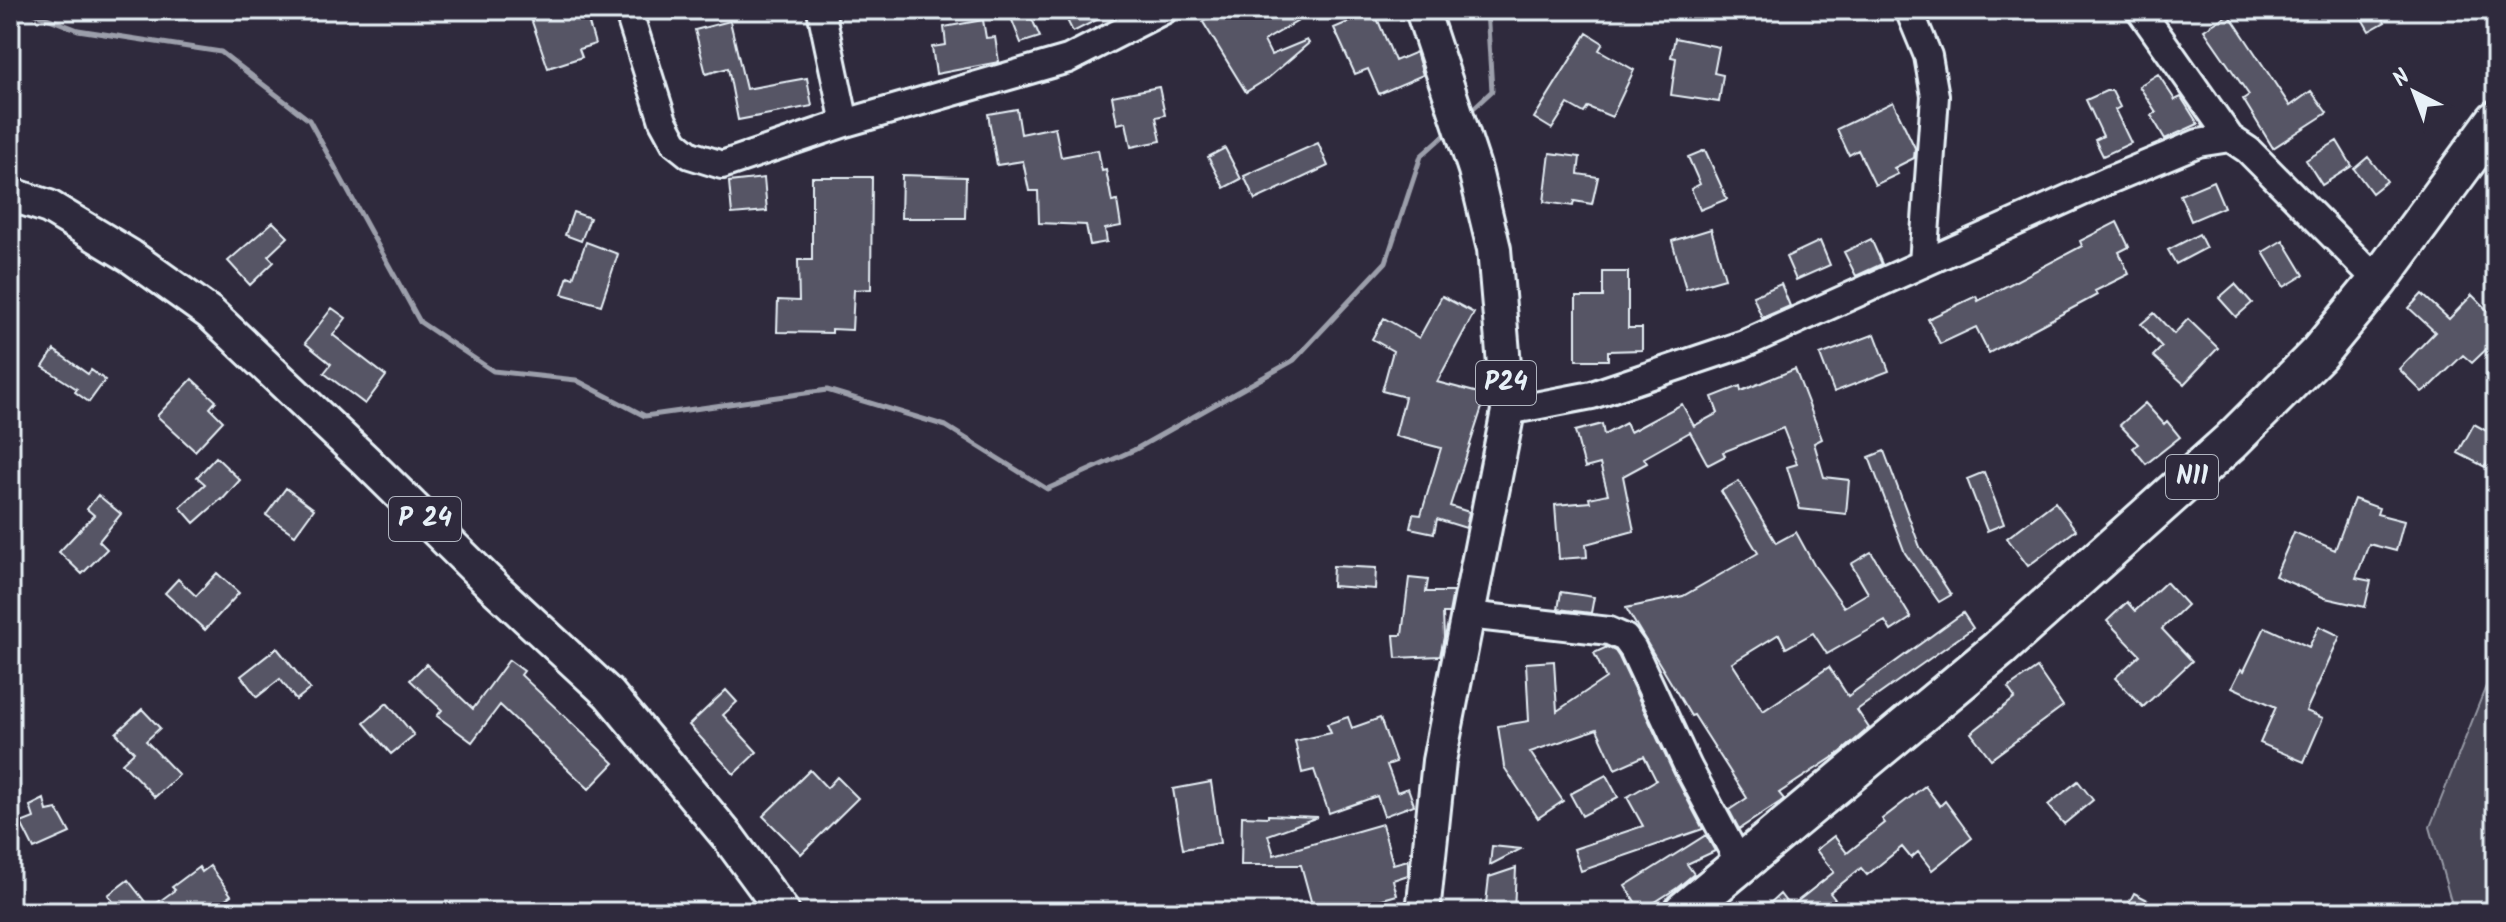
<svg xmlns="http://www.w3.org/2000/svg" width="2506" height="922" font-family="Kalam,sans-serif">
<style>
.green{fill:#464455;stroke:#979aa6;stroke-width:2}
.lines{fill:none;stroke-linecap:round;stroke-linejoin:round}
.stream{stroke:#9c9fab;stroke-width:5}
.building{fill:#575565;stroke:#e8f1f8;stroke-width:2}
.minor-casing{stroke:#e8f1f8;stroke-width:32}
.major-casing{stroke:#e8f1f8;stroke-width:38}
.highway-casing{stroke:#e8f1f8;stroke-width:44}
.minor{stroke:#2f2a3d;stroke-width:26}
.major{stroke:#2f2a3d;stroke-width:32}
.highway{stroke:#2f2a3d;stroke-width:38}
.labels{text-anchor:middle;dominant-baseline:central;stroke-width:6;stroke-linejoin:round;paint-order:stroke}
.shield{fill:#2f2a3d;stroke:#b0b5c0;stroke-width:2}
.shield-label{font-size:26px;font-weight:bold;fill:#e8f1f8}
</style>
<rect width="100%" height="100%" fill="#2f2a3d"/>
<filter id="ink" filterUnits="userSpaceOnUse"><feTurbulence type="fractalNoise" baseFrequency=".0125" numOctaves="2"/><feDisplacementMap in="SourceGraphic" scale="16" xChannelSelector="R" yChannelSelector="G"/><feConvolveMatrix kernelMatrix="1 2 1 2 8 2 1 2 1" color-interpolation-filters="sRGB"/></filter>
<g filter="url(#ink)">
<path class="green" d="M2496,661V912H2454L2430,827Z"/>
<g class="lines">
<path class="stream" d="M26,10L78,30L221,52L309,120L420,322L493,371L576,380L645,416L827,390L946,426L1047,489L1134,450L1294,360L1386,262L1421,156L1451,129
M1467,114L1492,91L1487,10"/>
</g>
<path class="building" d="M528,10H585L595,44L579,49L582,57L548,68Z
M1008,10H1028L1040,37L1021,43Z
M1062,10H1116L1073,32Z
M1223,10H1317L1264,41L1271,55L1307,40L1309,43L1267,79L1246,92L1203,22Z
M2357,10H2379L2385,22L2369,31Z
M1374,11L1395,61L1416,52L1423,75L1379,94L1368,69L1355,74L1334,28Z
M2229,14L2290,106L2311,91L2327,113L2273,148L2243,99L2249,95L2204,30Z
M983,20L986,38L995,37L999,62L936,74L932,47L946,45L944,27Z
M730,21L746,89L807,78L812,106L738,120L728,68L706,74L695,30Z
M1587,33L1603,43L1599,50L1634,70L1612,117L1588,107L1584,113L1568,104L1552,129L1534,118Z
M1675,38L1719,47L1714,73L1723,75L1719,102L1671,95L1676,58L1671,57Z
M2158,74L2175,100L2181,97L2198,124L2165,139L2151,115L2156,112L2139,86Z
M1159,87L1165,115L1156,117L1161,141L1131,147L1126,122L1117,124L1112,96Z
M2106,91H2112L2120,107L2115,110L2131,143L2103,156L2095,140L2103,136L2086,100Z
M1893,102L1915,148L1914,158L1894,168L1898,174L1875,185L1858,150L1849,155L1837,129Z
M1017,109L1021,134L1055,127L1061,157L1098,150L1102,171L1106,170L1112,202L1117,201L1121,226L1105,229L1107,242L1090,245L1086,225L1039,223L1038,191H1029L1023,161L997,165L988,114Z
M2337,141L2352,166L2322,185L2306,160Z
M1318,143L1328,166L1255,200L1244,176Z
M1225,148L1241,179L1224,188L1208,157Z
M1705,150L1727,199L1700,210L1691,189L1700,184L1688,157Z
M1550,153L1580,157L1578,174L1598,177L1592,204L1574,201L1573,206L1544,202Z
M2368,157L2387,181L2372,193L2354,169Z
M902,175L966,177L965,218H901Z
M812,177H872L871,289L854,290L852,330L832,329V333L777,332L778,300L799,301L798,260H812Z
M764,178L767,211L732,214L729,182Z
M2213,181L2224,207L2191,221L2180,195Z
M573,212L590,218L581,241L565,235Z
M273,222L288,237L268,256L274,262L250,285L228,261Z
M2117,222L2129,247L2119,252L2129,274L2095,291L2097,295L1989,353L1976,327L1940,344L1928,319L1976,296L1978,301L2082,246L2080,241Z
M1711,229L1725,278L1686,289L1672,241Z
M2199,234L2206,248L2176,264L2168,250Z
M1871,239L1882,264L1856,276L1844,252Z
M2283,240L2304,275L2284,287L2263,252Z
M1820,241L1830,265L1796,280L1786,257Z
M586,242L618,254L601,305L562,294L568,276L573,278Z
M1603,272H1628V328H1642V350L1608,351V360H1576V297H1603Z
M1781,284L1790,306L1762,318L1753,296Z
M2235,284L2252,303L2236,317L2219,298Z
M2422,294L2449,319L2472,295L2492,315L2490,317L2496,324V340L2472,363L2463,355L2428,389L2427,388L2422,392L2399,369L2435,332L2409,308Z
M1442,296L1474,313L1437,382L1486,395L1450,506L1469,512L1466,528L1437,519L1434,533L1410,528L1413,514L1421,515L1441,448L1395,436L1405,397L1382,391L1393,351L1372,339L1384,318L1419,338Z
M332,308L346,318L333,335L386,376L365,404L324,373L331,364L305,343Z
M2154,313L2174,334L2188,319L2218,348L2184,384L2153,356L2162,347L2141,324Z
M1875,334L1889,371L1834,392L1820,355Z
M54,350L88,374L91,370L105,380L89,402L75,392L77,389L43,367Z
M1795,369L1822,439L1814,443L1824,477L1849,480L1846,514L1800,509L1787,467L1797,464L1783,428L1723,452L1725,456L1708,465L1690,432L1644,458L1647,463L1623,476L1634,531L1586,544L1587,557L1559,559L1555,505L1590,502L1589,498L1608,494L1600,464L1585,468L1575,431L1602,424L1604,435L1626,423L1630,432L1682,404L1694,426L1718,413L1712,397L1740,386L1741,391Z
M192,379L216,401L210,408L223,421L195,451L157,416Z
M2145,403L2164,424L2167,421L2180,437L2146,464L2133,448L2138,444L2120,425Z
M2474,424L2496,436V448L2485,467L2458,453Z
M1884,451L1920,547L1951,595L1939,602L1905,553L1869,457Z
M216,457L240,480L222,500L221,499L194,523L180,507L205,484L197,477Z
M1984,472L2004,524L1987,531L1967,479Z
M1739,481L1776,543L1796,532L1814,565L1844,607L1868,593L1851,564L1871,552L1911,618L1891,631L1885,621L1827,654L1813,633L1786,648L1779,634L1732,663L1763,711L1829,667L1848,696L1963,613L1973,628L1857,710L1869,728L1841,752L1779,793L1784,799L1780,802L1739,829L1729,810L1747,798L1694,715L1691,716L1626,608L1683,596L1758,553L1721,491Z
M286,488L314,509L295,535L266,515Z
M98,495L121,514L99,541L107,549L82,574L59,552L94,515L87,509Z
M2354,499L2379,508L2377,514L2404,521L2396,551L2369,544L2356,578L2371,581L2365,607L2325,598L2275,576L2294,532L2335,550Z
M2055,502L2076,530L2028,566L2007,538Z
M1333,566L1376,568L1375,589L1332,586Z
M217,573L239,593L205,630L165,593L178,579L196,596Z
M1409,578L1428,580L1426,592H1453L1449,613H1443L1444,637L1440,656L1396,658L1394,635H1402Z
M2166,582L2187,605L2162,629L2192,661L2143,707L2115,678L2140,655L2107,621L2127,602L2135,611Z
M1561,592L1594,597L1591,613L1558,609Z
M2319,626L2340,636L2306,711L2323,718L2304,762L2260,743L2276,707L2232,687L2241,669L2244,671L2265,627L2309,647Z
M1607,647L1615,651L1619,657L1674,774L1703,829L1581,871L1574,849L1643,826L1627,797L1656,780L1644,756L1615,769L1597,729L1530,752L1563,801L1538,818L1504,767L1498,726L1529,721L1526,663L1554,661L1557,711L1606,678L1594,653Z
M277,648L310,689L296,700L280,679L257,697L241,676Z
M509,660L524,671L521,675L614,763L589,789L500,705L472,742L437,716L442,710L410,680L426,664L473,709Z
M2037,668L2063,706L1991,759L1971,733L2015,698L2008,688Z
M726,690L737,702L723,715L757,752L734,774L689,725Z
M387,703L414,735L391,754L364,723Z
M142,709L160,728L146,741L179,775L155,797L122,763L134,752L116,733Z
M1348,717L1352,728L1380,718L1396,762L1387,765L1397,792L1408,788L1414,805L1384,816L1377,796L1329,813L1314,770L1302,773L1295,741L1331,733L1327,724Z
M810,770L827,788L837,777L858,798L801,854L763,816Z
M1606,775L1618,797L1582,816L1570,794Z
M2078,781L2093,800L2064,824L2048,805Z
M1211,782L1220,843L1183,849L1173,789Z
M1925,786L1940,806L1945,801L1972,838L1932,870L1918,852L1911,858L1902,847L1867,875L1861,868L1830,893L1845,912H1776L1769,904L1780,894L1790,907L1834,872L1816,850L1834,836L1847,853L1885,823L1882,819Z
M44,799L47,811L57,809L70,833L34,849L21,823L34,818L30,806Z
M1268,815L1318,817L1268,835L1274,855L1382,824L1393,864L1408,860V875L1393,880L1397,895L1351,908V912H1314L1301,865H1241L1242,816L1268,817Z
M1706,835L1715,851L1687,864L1694,874L1677,888L1641,911L1625,886Z
M1492,846L1521,849L1490,865Z
M210,866L231,895L208,912H121L108,895L128,880L150,908L175,890L172,887L199,867L202,872Z
M1516,868L1514,912H1485L1489,877Z
M2134,893L2171,912H2124Z"/>
<g class="lines">
<defs>
<path id="minor" d="M628,10L663,121L675,143L690,155L722,165L845,123L1068,59L1164,10
M821,10L845,123
M1909,10L1928,56L1935,96L1923,263
M2140,10L2230,138
M1508,411L1592,395L1744,344L2107,181L2198,143L2230,138L2248,150L2378,281
M1468,615L1609,631L1625,638L1633,649L1688,767L1740,864"/>
<path id="major" d="M1422,10L1475,170L1494,249L1508,411L1439,761L1423,912
M10,194L49,207L130,256L210,313L365,460L497,590L609,694L728,837L783,912"/>
<path id="highway" d="M1683,912L1999,649L2230,442L2318,354L2378,281L2496,120"/>
</defs>
<use href="#minor" class="minor-casing"/>
<use href="#major" class="major-casing"/>
<use href="#highway" class="highway-casing"/>
<use href="#minor" class="minor"/>
<use href="#major" class="major"/>
<use href="#highway" class="highway"/>
</g>
</g>
<g class="labels">
<g class="shield">
<rect x="1476" y="361" width="60" height="44" rx="6"/>
<rect x="2166" y="455" width="52" height="44" rx="6"/>
<rect x="389" y="497" width="72" height="44" rx="6"/>
</g>
<g class="shield-label">
<text x="1506" y="383">P24</text>
<text x="2192" y="477">N11</text>
<text x="425" y="519">P 24</text>
</g>
</g>
<rect width="2506" height="922" fill="none" stroke="#2f2a3d" stroke-width="40"/>
<rect x="20" y="20" width="2466" height="882" fill="none" stroke="#e8f1f8" stroke-width="3" filter="url(#ink)"/>
<g transform="translate(2414 92) rotate(318)" stroke="#2f2a3d" stroke-width="6" paint-order="stroke">
<path d="M0-6L14 30L0 20L-14 30Z" fill="#e8f1f8"/>
<text y="-12" font-size="22" font-weight="bold" text-anchor="middle" fill="#e8f1f8">N</text>
</g>
</svg>
